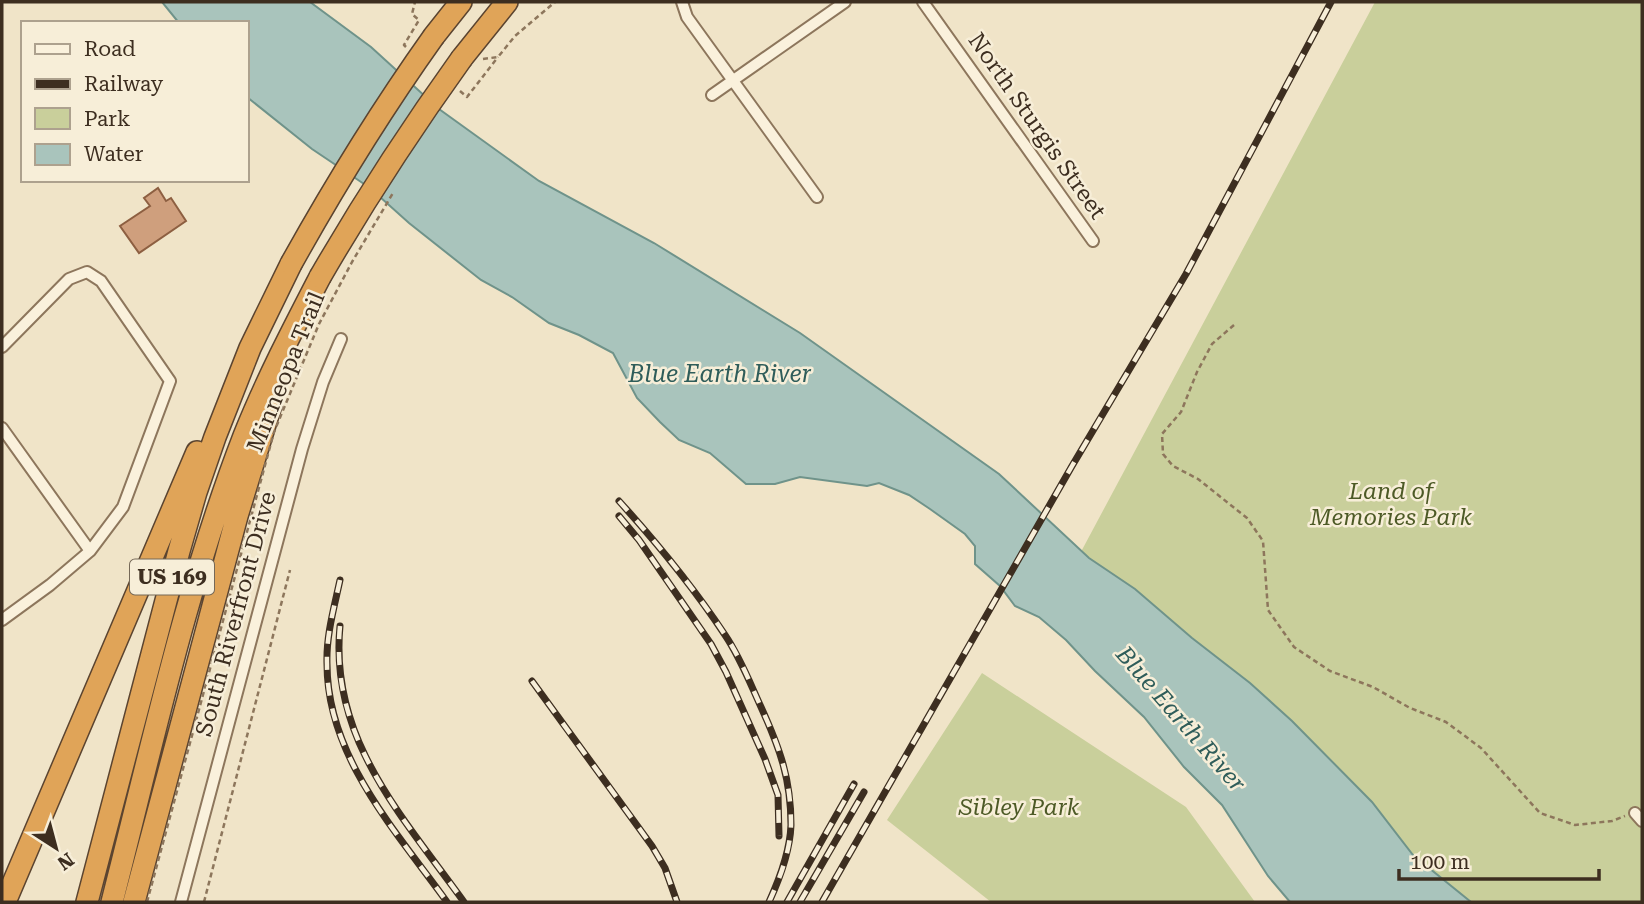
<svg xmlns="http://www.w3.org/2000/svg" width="1644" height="904" font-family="'Roboto Serif',serif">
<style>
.green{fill:#c9cf9b}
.water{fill:#a9c4bc;stroke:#6f938a;stroke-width:2}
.building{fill:#cf9f7d;stroke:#8d5f41;stroke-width:2}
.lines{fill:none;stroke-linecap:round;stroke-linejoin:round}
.minor-casing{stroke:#8d765c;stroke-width:14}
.motorway-casing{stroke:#5b4430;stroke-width:24}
.path{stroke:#8d765c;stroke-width:2.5;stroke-dasharray:5 3.5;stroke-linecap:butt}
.minor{stroke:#faf1dc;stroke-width:10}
.motorway{stroke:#e0a458;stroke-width:21}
.rail-casing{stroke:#3d2e20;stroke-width:7}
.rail{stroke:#f7eed8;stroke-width:4.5;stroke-dasharray:13;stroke-linecap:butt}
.motorway-bridge-casing{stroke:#5b4430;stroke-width:24;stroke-linecap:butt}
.path-bridge{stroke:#8d765c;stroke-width:2.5;stroke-dasharray:5 3.5;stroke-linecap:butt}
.motorway-bridge{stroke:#e0a458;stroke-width:21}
.labels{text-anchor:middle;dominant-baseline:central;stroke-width:5;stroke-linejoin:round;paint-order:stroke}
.shield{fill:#f7eed8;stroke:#756857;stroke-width:2}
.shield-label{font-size:21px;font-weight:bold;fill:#3d2e20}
.street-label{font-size:23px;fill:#3d2e20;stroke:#f7eed8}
.park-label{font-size:23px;font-style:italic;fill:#4d5a26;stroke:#f7eed8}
.water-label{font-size:24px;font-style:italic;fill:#2f5d5a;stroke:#f7eed8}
</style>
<rect width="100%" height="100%" fill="#f0e4c8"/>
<path class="green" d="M1375,2H1642V902H1467L1075,563Z
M982,673L1186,807L1255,902H991L887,820Z"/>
<path class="water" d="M162,2H310L371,47L439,109L539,181L654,243L800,333L999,474L1089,558L1135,589L1192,638L1250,683L1292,721L1372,802L1413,855L1471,902H1290L1268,876L1222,805L1184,767L1144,717L1095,671L1066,640L1039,617L1015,606L1000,586L975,564V546L965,534L930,509L909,495L879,483L867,486L800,477L775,484H746L710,453L679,440L660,422L637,398L613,353L579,335L549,323L512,297L481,280L409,223L370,188L312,149L247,97V23H179Z"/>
<path class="building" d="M158,188L166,201L171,198L186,221L139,253L120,226L150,206L144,198Z"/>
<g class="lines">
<defs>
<path id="minor" d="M682,2L687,17L817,197
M923,2L1093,241
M712,95L845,2
M2,347L69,279L87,272L101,281L170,381L123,507L90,551L50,585L2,620
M2,428L90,551
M1635,813L1642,821
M181,902L302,449L323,382L341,339"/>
<path id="motorway" d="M434,36L461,2
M462,58L507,2
M5,902L197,452
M87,902L179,551L196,492L215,437L250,348L291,264
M112,902C152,746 186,586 244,436C266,381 293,329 320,277
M134,902L237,516L271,405"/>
</defs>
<use href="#minor" class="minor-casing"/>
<use href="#motorway" class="motorway-casing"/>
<path class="path" d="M406,47L404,45L419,20L412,14L415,2
M483,59L498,57L515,36L555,2
M460,91L467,97L498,57
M1234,325L1212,344L1197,372L1181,412L1162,434L1163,454L1173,466L1198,479L1247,518L1263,541L1268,610L1294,647L1330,671L1373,687L1410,708L1446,722L1481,748L1540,813L1575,825L1612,821L1625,816
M204,902L290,570"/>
<use href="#minor" class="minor"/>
<use href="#motorway" class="motorway"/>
<defs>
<path id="rail" d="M619,501C657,543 694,588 725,635C740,657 750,683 761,707C780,749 791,779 791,825C790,852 780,878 769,902
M619,516L639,540L711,644L726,672L765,759L778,795L779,836
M340,580C334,608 326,636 327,664C327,757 396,831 447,902
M340,626C329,739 403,817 464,902
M532,681L652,846L665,868L677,902
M787,902L854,784
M800,902L864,792
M822,902L1072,466L1186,274L1331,2"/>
</defs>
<use href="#rail" class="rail-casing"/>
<use href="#rail" class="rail"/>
<defs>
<path id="motorway-bridge" d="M291,264C335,185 382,109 434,36
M320,277C364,201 411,129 462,58"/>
</defs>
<use href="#motorway-bridge" class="motorway-bridge-casing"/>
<path class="path-bridge" d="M147,902L274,432L319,324L352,262L393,193"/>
<use href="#motorway-bridge" class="motorway-bridge"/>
</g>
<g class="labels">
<rect class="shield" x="130" y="559.5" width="84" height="35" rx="5"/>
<g class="shield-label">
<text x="172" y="577">US 169</text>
</g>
<g class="street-label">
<text transform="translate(1037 126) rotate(55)">North Sturgis Street</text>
<text transform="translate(286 372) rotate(-68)">Minneopa Trail</text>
<text transform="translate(236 614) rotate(-75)">South Riverfront Drive</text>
</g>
<g class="park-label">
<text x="1391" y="491">Land of<tspan x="1391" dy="26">Memories Park</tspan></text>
<text x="1019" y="807">Sibley Park</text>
</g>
<g class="water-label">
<text x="720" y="374">Blue Earth River</text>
<text transform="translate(1181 719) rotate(49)">Blue Earth River</text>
</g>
</g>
<rect width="1644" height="904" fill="none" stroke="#3d2e20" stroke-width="7"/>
<rect x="21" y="21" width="228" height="161" fill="#f7eed8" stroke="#ada18e" stroke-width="2"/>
<rect x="35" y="44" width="35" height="10" fill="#faf1dc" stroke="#ada18e" stroke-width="2"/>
<text x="84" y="56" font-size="21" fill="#3d2e20">Road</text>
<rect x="35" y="79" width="35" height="10" fill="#3d2e20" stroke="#ada18e" stroke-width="2"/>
<text x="84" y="91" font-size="21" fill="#3d2e20">Railway</text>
<rect x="35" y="108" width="35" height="21" fill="#c9cf9b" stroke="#ada18e" stroke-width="2"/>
<text x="84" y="126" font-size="21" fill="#3d2e20">Park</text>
<rect x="35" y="144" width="35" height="21" fill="#a9c4bc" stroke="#ada18e" stroke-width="2"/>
<text x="84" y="161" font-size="21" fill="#3d2e20">Water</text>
<g transform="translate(56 848) rotate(144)" stroke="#f7eed8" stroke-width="5" paint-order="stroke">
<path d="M0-5L12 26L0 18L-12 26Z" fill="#3d2e20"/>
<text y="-10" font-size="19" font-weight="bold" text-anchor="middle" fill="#3d2e20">N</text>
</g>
<path d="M1399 869v10h200v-10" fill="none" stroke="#3d2e20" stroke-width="3.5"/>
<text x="1410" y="869" font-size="21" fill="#3d2e20" stroke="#f7eed8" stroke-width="5" paint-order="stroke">100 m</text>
</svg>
